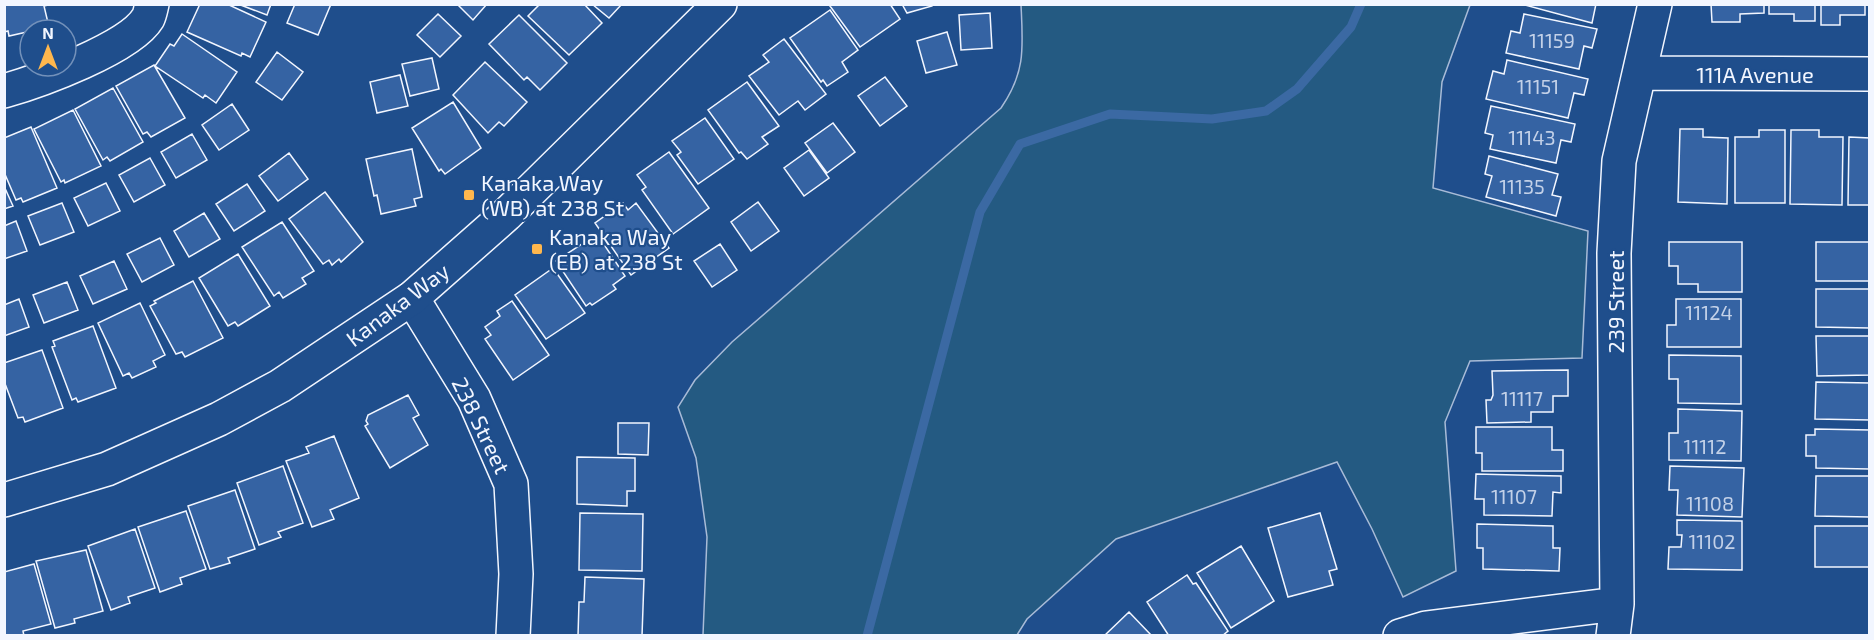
<svg xmlns="http://www.w3.org/2000/svg" width="1874" height="640" font-family="'Exo 2',sans-serif">
<style>
.green{fill:#245a82;stroke:#a8bbd7;stroke-width:1.5}
.lines{fill:none;stroke-linecap:round;stroke-linejoin:round}
.stream{stroke:#3b69a3;stroke-width:9}
.building{fill:#3563a3;stroke:#f2f6ff;stroke-width:1.5}
.minor-casing{stroke:#f2f6ff;stroke-width:36}
.major-casing{stroke:#f2f6ff;stroke-width:36}
.minor{stroke:#1f4e8c;stroke-width:33}
.major{stroke:#1f4e8c;stroke-width:33}
.poi-dot{fill:#ffb74d;stroke:#1f4e8c;stroke-width:2}
.labels{text-anchor:middle;dominant-baseline:central;stroke-width:4.5;stroke-linejoin:round;paint-order:stroke}
.number-label{font-size:20px;fill:#c3d1e8}
.street-label{font-size:22px;fill:#f2f6ff;stroke:#1f4e8c}
.poi-label{font-size:22px;fill:#f2f6ff;stroke:#1f4e8c;text-anchor:start}
</style>
<rect width="100%" height="100%" fill="#1f4e8c"/>
<path class="green" d="M1021,5H1470L1442,82L1433,188L1588,231L1582,358L1470,361L1445,422L1456,571L1403,597L1372,529L1337,462L1116,539L1027,619L1017,635H703L707,537L696,458L678,407L695,380L732,342L1001,108C1026,72 1023,47 1021,5Z"/>
<g class="lines">
<path class="stream" d="M867,636L980,212L1020,144L1110,114L1212,119L1266,111L1297,89L1351,27L1361,4"/>
</g>
<path class="building" d="M4,4H52L44,6L49,27L9,36L8,31L4,32Z
M200,4H227L266,22L250,57L242,53L241,56L187,32Z
M238,4H271L267,15Z
M295,4H331L318,35L287,23Z
M457,4H487L473,20Z
M540,4H584L602,23L569,55L528,16Z
M592,4H622L609,18Z
M832,4H890L900,19L860,47L830,6Z
M902,4H932V6L907,13Z
M1521,4H1596L1592,23Z
M1711,4H1764V13L1740,14V22H1712Z
M1769,4H1815V21H1794V14H1769Z
M1821,4H1865V15H1840V25H1821Z
M830,10L858,50L842,62L848,72L827,86L823,80L821,82L790,38Z
M990,13L992,48L961,50L959,15Z
M438,14L461,36L440,57L417,35Z
M1524,14L1597,29L1592,48L1584,46L1579,69L1506,53L1511,31L1520,33Z
M519,15L567,63L540,90L527,77L524,80L489,44Z
M947,32L957,65L926,73L917,41Z
M182,34L237,72L216,103L205,95L203,98L155,66L170,44L174,46Z
M784,39L826,94L805,110L798,101L779,115L749,76L769,62L763,55Z
M277,52L303,72L282,100L256,82Z
M432,58L439,89L410,96L402,64Z
M1507,60L1588,79L1584,95L1574,93L1568,118L1486,99L1493,71L1504,74Z
M485,62L527,102L504,126L499,122L488,133L453,95Z
M154,65L185,118L151,137L147,132L143,134L116,86Z
M400,75L408,106L377,113L370,82Z
M885,77L907,106L880,126L858,96Z
M747,82L779,126L762,137L768,144L747,159L741,152L739,153L708,110Z
M113,88L143,142L110,161L107,157L103,160L75,109Z
M453,102L481,148L445,174L441,169L439,171L412,128Z
M232,104L249,130L219,150L202,125Z
M1491,106L1575,124L1571,142L1561,140L1556,163L1490,149L1493,135L1485,133Z
M73,110L101,166L65,183L64,180L61,182L34,129Z
M705,118L734,159L698,184L677,155L681,152L672,141Z
M833,123L855,152L827,173L805,143Z
M31,127L57,188L23,202L21,198L16,200L4,172V138Z
M1680,129H1703V137L1728,138L1727,204L1678,202Z
M1759,130H1785V203H1735V137H1759Z
M1791,130H1819V137H1843L1842,205L1790,204Z
M192,134L207,160L176,178L161,152Z
M1849,137L1870,138V205H1848Z
M412,149L422,197L414,199L416,206L381,214L377,195L374,196L366,159Z
M809,150L829,178L804,196L784,168Z
M669,152L709,208L673,234L642,190L646,187L637,175Z
M289,153L308,179L278,201L259,176Z
M1489,156L1558,174L1552,195L1561,197L1556,216L1486,197L1492,176L1485,174Z
M150,158L165,185L134,202L119,175Z
M106,183L120,211L88,226L74,198Z
M247,184L265,211L234,231L216,204Z
M4,186L13,206L4,209Z
M325,192L363,242L341,262L339,259L332,265L329,260L323,264L289,219Z
M758,202L779,231L751,251L731,222Z
M62,203L74,232L40,245L28,216Z
M623,203L628,210L636,203L669,248L631,275L595,223Z
M204,213L220,239L189,257L174,231Z
M16,221L27,251L4,259V226Z
M282,222L314,271L302,278L306,284L283,298L279,292L274,296L242,247Z
M597,234L625,276L613,285L616,289L592,305L590,303L586,306L556,261Z
M160,238L174,265L142,282L127,254Z
M1669,242H1742V292H1698V284H1678V266H1669Z
M1816,242H1870V281H1816Z
M720,244L737,270L712,287L694,261Z
M238,254L270,306L238,326L235,322L228,326L199,278Z
M114,261L127,289L93,304L80,276Z
M553,268L585,313L546,339L515,295Z
M193,281L223,338L185,357L182,352L176,354L150,306L156,303L154,301Z
M67,282L78,310L44,323L33,295Z
M1816,289H1870V328L1816,327Z
M19,299L29,327L4,336V305Z
M1676,299H1741V347H1667V325H1676Z
M512,301L549,355L513,380L485,339L491,335L485,327L500,316L497,311Z
M140,303L165,355L153,361L156,367L132,378L129,373L123,376L98,323Z
M93,326L116,388L78,402L76,398L72,400L52,347L55,346L53,341Z
M1816,336H1870V375L1817,376Z
M42,350L63,408L25,422L23,417L18,418L4,381V363Z
M1669,355L1741,356V404L1678,403V379H1669Z
M1568,370V396H1553V412H1531V422L1487,423L1486,400H1491L1493,395L1492,371Z
M1816,382L1870,383V420L1815,419Z
M408,395L419,415L413,418L428,445L390,468L365,426L368,424L366,421L368,415Z
M1678,409L1742,411L1741,461L1669,460V433H1678Z
M618,423H649L648,455L618,454Z
M1476,427H1552V450H1563V471H1482V453H1476Z
M1815,429L1870,430V469L1816,468V456H1806V435H1815Z
M334,436L359,498L330,510L334,519L312,527L286,461L309,453L306,447Z
M577,457L635,458V491H627V506L577,504Z
M283,466L303,523L278,532L281,537L259,545L237,483Z
M1670,466L1744,468L1742,517L1677,515L1678,490H1669Z
M1476,474L1561,476V493L1553,492L1552,516L1484,515V499H1475Z
M1816,476H1870V517L1815,516Z
M235,490L255,549L228,558L230,563L210,569L188,506Z
M186,511L206,569L180,578L182,584L160,592L138,527Z
M580,513L643,514L642,571L579,570Z
M1320,513L1337,569L1329,571L1333,585L1288,597L1268,528Z
M1677,520L1742,521V570L1668,569L1669,547H1681L1682,535H1677Z
M1477,524L1553,526V548H1560L1559,571L1483,569V548H1477Z
M1815,526H1870V567H1815Z
M135,529L155,588L128,597L130,603L111,610L88,546Z
M1241,546L1274,601L1231,628L1197,573Z
M86,550L103,611L74,619L75,623L55,628L36,561Z
M34,564L51,624L23,631L24,636H4V572Z
M1187,575L1193,584L1196,583L1228,631L1222,636H1169L1147,602Z
M585,577L644,579L642,636H578L579,602H584Z
M1129,612L1152,636H1104Z"/>
<g class="lines">
<defs>
<path id="minor" d="M1641,73L1870,74
M4,91C39,81 130,48 148,18C150,14 151,8 152,4
M412,298L474,399L511,484L516,574L513,636
M1400,636L1426,628L1617,604
M1613,636L1617,604L1614,253L1619,161L1655,4"/>
<path id="major" d="M4,500L107,469L219,419L280,386L412,298L506,215L720,4"/>
</defs>
<use href="#minor" class="minor-casing"/>
<use href="#major" class="major-casing"/>
<use href="#minor" class="minor"/>
<use href="#major" class="major"/>
</g>
<g class="poi-dot">
<rect x="463" y="189" width="12" height="12" rx="3"/>
<rect x="531" y="243" width="12" height="12" rx="3"/>
</g>
<g class="labels">
<g class="number-label">
<text x="1552" y="40">11159</text>
<text x="1538" y="86">11151</text>
<text x="1532" y="137">11143</text>
<text x="1522" y="186">11135</text>
<text x="1709" y="312">11124</text>
<text x="1522" y="398">11117</text>
<text x="1705" y="446">11112</text>
<text x="1514" y="496">11107</text>
<text x="1710" y="503">11108</text>
<text x="1712" y="541">11102</text>
</g>
<g class="street-label">
<text x="1755" y="74">111A Avenue</text>
<text transform="translate(1615 302) rotate(-90)">239 Street</text>
<text transform="translate(397 304) rotate(-37)">Kanaka Way</text>
<text transform="translate(482 425) rotate(64)">238 Street</text>
</g>
<g class="poi-label">
<text x="481" y="182">Kanaka Way<tspan x="481" dy="25">(WB) at 238 St</tspan></text>
<text x="549" y="236">Kanaka Way<tspan x="549" dy="25">(EB) at 238 St</tspan></text>
</g>
</g>
<rect width="1874" height="640" fill="none" stroke="#f2f6ff" stroke-width="12"/>
<g transform="translate(48 48)"><circle r="28" fill="#1f4e8c" stroke="#7391ba" stroke-width="1.5"/>
<path d="M0-4.5L10 22L0 15L-10 22Z" fill="#ffb74d"/>
<text y="-9" font-size="16" font-weight="bold" text-anchor="middle" fill="#f2f6ff">N</text>
</g>
</svg>
